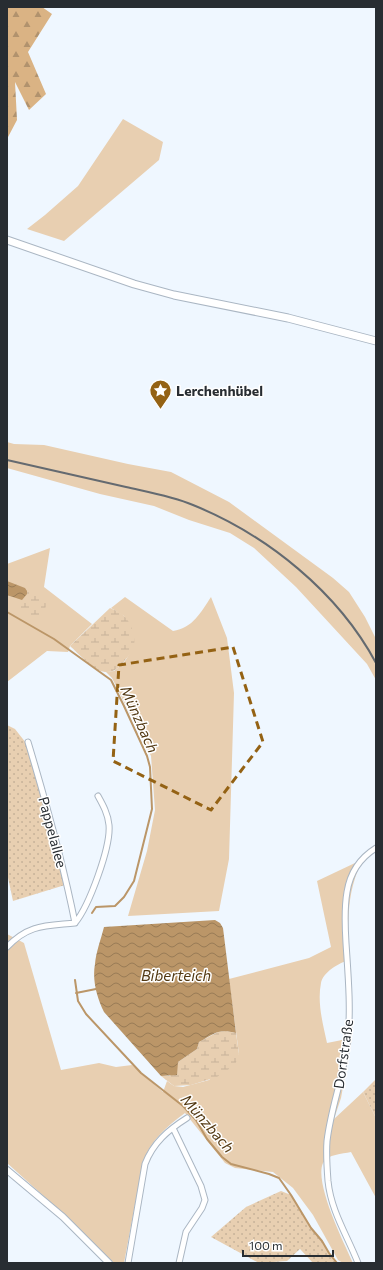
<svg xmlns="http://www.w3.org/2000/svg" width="383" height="1270" font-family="Commissioner,sans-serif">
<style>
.grass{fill:#e8cfb1}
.forest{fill:url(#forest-firs)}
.wetland{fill:url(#wetland-marsh)}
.garden{fill:url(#garden-dots)}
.water{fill:url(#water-waves)}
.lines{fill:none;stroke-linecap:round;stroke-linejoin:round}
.stream{stroke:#bb9668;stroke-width:2}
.minor-casing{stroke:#aab6c3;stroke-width:7}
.tertiary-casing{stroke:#aab6c3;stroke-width:8}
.secondary-casing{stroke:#aab6c3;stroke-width:9}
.minor{stroke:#fff;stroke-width:5}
.tertiary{stroke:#fff;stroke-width:6}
.secondary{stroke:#fff;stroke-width:7}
.rail{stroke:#646a70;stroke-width:2}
.marked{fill:none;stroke:#946214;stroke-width:3;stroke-dasharray:8 5;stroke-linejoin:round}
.labels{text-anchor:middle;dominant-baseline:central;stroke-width:3;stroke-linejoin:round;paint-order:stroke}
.poi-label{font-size:14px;font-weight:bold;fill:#282d32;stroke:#fff;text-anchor:start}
.street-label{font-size:14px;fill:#282d32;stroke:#fff}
.water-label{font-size:15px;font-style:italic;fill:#533913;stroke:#fff}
</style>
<defs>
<pattern id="forest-firs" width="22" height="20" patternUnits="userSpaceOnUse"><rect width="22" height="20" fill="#dab384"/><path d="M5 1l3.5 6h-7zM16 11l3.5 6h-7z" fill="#b1926d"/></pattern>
<pattern id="wetland-marsh" width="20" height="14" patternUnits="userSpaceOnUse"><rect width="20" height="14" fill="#e8cfb1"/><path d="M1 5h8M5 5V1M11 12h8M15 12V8" fill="none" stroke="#c7b299"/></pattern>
<pattern id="garden-dots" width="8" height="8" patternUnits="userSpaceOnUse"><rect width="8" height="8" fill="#e8cfb1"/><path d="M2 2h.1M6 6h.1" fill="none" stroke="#c7b299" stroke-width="1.8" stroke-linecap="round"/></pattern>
<pattern id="water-waves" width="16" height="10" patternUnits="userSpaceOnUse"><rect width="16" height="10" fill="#bb9668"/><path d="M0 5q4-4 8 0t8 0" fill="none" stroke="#987b56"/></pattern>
</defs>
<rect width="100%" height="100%" fill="#eff7ff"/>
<path class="grass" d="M123,119L163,142L159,160L64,241L27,229L45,215L78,186Z
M7,442L14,444L44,445L128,464L171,472L229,502L333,578L349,592L365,617L376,639V680L367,664L296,587L254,548L230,533L189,520L154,506L100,494L7,468Z
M50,548L44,587L92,624L70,646L68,652L47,651L7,682V564Z
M125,597L173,631C193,628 201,612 211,597L227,638L234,693L229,859L219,911L128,916L147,851L155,810L151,756L112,678L106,672L114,671L123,664L132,650L134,642L124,616L111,608Z
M355,863L358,870C346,899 348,930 349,960C339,963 323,972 321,983C317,1003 323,1024 327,1043L352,1038L341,1098L334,1119L363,1092L376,1118V1198L351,1152C342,1154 328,1154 323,1163C314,1183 344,1243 353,1263H343L338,1260L313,1215L293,1188L273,1172L235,1168L225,1163L185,1113C167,1126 150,1141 143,1162L124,1263H114L58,1209L7,1163V934L24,943L61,1070L99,1063L116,1067L132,1065L163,1092L167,1081L174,1086L183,1087L209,1080L239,1054L229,979L309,958L331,947L317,881Z"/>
<path class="forest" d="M7,7H42L52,14L28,52L46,94L29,110L15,82L17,120L7,139Z"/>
<path class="wetland" d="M25,588L45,596L46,605L44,614L33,617H22L16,609L20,600H22L27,591Z
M110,608C114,610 120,612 123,615C132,623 137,639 133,650C131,653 128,657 125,660C121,667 113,673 105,672C94,671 78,653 70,646Z
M226,1031L236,1033L239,1054L235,1065L217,1077L191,1085L174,1086L161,1076H170L178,1062L197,1049L199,1042L218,1032Z"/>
<path class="garden" d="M7,725L15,729L26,743L40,787L65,885L13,901L7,873Z
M376,1079V1118L363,1092Z
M281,1191L291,1195L311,1228L322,1241L329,1253L337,1263H313L300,1249L287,1261L259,1263L211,1237L246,1207Z"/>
<path class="water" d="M7,581L25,588L27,591V594L22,600L7,595Z
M215,920L220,923L223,928L236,1033C218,1028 214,1034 199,1042L197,1049L178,1062L177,1075L161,1076L104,1012C97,998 92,980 95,964C96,952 101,939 104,927Z"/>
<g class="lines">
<path class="stream" d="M7,612L54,639L111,680L124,706L147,756L150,767L152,809L134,881L124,897L115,906L96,907L92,913
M75,980L78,1001L86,1014L141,1073L183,1106L196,1120L207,1139L222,1157L231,1164L269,1174L279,1178L291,1195L311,1228L322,1241L329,1253L337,1263
M76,993L96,989"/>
<defs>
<path id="minor" d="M28,742C46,802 63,862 75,923
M7,947C29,924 46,926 75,923C89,906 111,847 109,825C108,814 103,805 98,796
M173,1128L201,1186L205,1200L202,1208L186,1232L179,1263
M128,1263L145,1164C153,1143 168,1130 187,1118
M358,1263C347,1235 331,1211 328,1181C327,1168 326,1154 327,1141C331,1106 345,1073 348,1037C351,1007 348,974 346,943C345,927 344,909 347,892C350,873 360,858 376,848"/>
<path id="tertiary" d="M7,1170L63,1217L109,1263"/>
<path id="secondary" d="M7,240L134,284L174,295L288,318L376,341"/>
</defs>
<use href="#minor" class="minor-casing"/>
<use href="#tertiary" class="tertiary-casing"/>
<use href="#secondary" class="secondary-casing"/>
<use href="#minor" class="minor"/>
<use href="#tertiary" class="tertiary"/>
<use href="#secondary" class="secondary"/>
<path class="rail" d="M7,460C47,469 86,478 126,487C148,492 172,496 193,505C267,535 338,592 376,663"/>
</g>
<path class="marked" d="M233,647L263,742L211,810L113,761L119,665Z"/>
<defs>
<symbol id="sight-pin" viewBox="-11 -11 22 30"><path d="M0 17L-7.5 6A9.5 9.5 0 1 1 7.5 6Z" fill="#946214" stroke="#fff"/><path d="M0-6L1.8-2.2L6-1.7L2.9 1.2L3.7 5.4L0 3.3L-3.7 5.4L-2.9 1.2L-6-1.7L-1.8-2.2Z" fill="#fff"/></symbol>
</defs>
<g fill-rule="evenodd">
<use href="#sight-pin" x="148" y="378" width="25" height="34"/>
</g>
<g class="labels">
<g class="poi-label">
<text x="176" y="390">Lerchenhübel</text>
</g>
<g class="street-label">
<text transform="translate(53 832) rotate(75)">Pappelallee</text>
<text transform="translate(343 1054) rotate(-82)">Dorfstraße</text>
</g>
<g class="water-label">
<text transform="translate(140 719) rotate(66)">Münzbach</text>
<text x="176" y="975">Biberteich</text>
<text transform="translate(208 1123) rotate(49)">Münzbach</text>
</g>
</g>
<rect width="383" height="1270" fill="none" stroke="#282d32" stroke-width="16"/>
<path d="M243 1250v6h90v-6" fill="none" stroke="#282d32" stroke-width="2"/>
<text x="249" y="1250" font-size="12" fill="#282d32" stroke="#ffffff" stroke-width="3" paint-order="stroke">100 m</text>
</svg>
